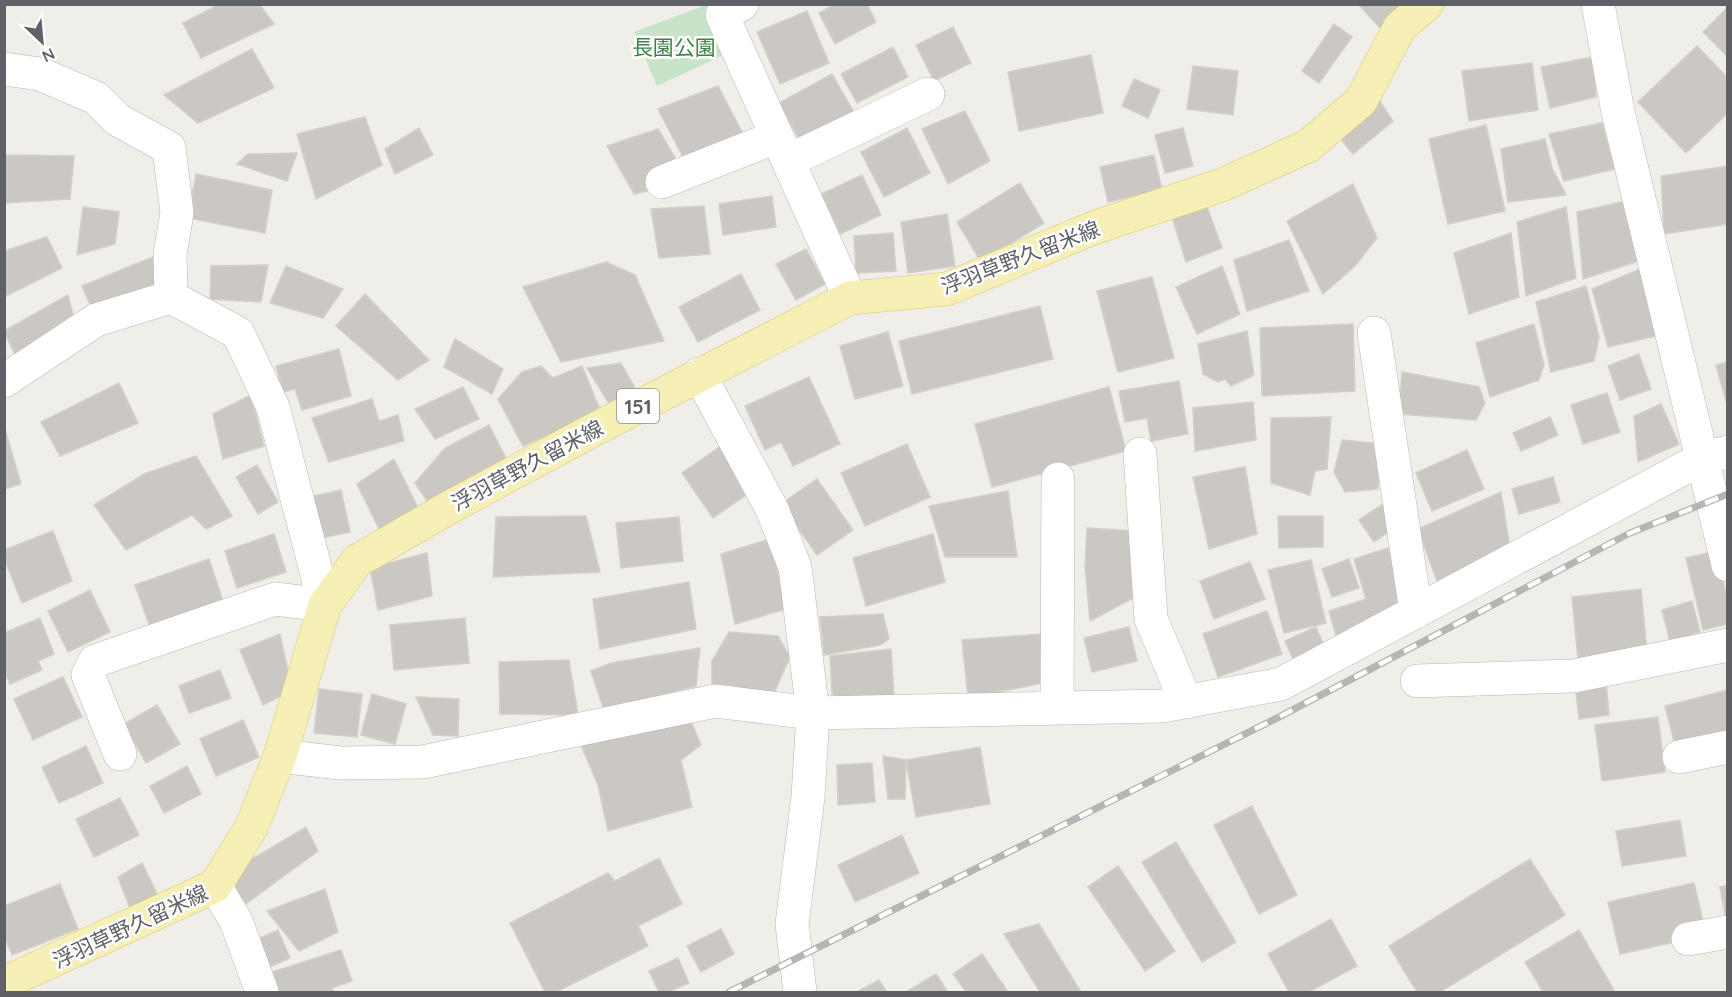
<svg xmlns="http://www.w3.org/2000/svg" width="1732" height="997" font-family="Quicksand,'Noto Sans JP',sans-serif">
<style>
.green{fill:#c7e3c9}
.building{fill:#cbc8c4;stroke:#d3d0c6;stroke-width:1.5}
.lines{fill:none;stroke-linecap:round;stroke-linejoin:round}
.minor-casing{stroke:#b4b6ba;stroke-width:34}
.major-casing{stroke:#e1c76f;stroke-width:34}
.minor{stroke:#fff;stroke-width:33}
.major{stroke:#f6efb6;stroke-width:33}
.rail-casing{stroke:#b5b5b6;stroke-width:7}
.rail{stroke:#fff;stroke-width:4.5;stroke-dasharray:14;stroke-linecap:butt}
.labels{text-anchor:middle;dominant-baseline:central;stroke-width:5;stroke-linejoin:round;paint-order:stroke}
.shield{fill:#fff;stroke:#8f9094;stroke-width:1.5}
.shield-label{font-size:20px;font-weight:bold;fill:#5f6166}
.park-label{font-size:21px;fill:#418248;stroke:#fff}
.street-label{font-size:21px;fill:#5f6166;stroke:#fff}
</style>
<rect width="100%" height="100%" fill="#efeee8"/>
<path class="green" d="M706,5L730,52L657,86L634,32Z"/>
<path class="building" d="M220,4H259L274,24L201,58L183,23Z
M835,4H867L876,22L835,44L819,13Z
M1358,4H1407L1380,28Z
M1728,7V57L1703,32Z
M807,11L829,63L780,84L757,32Z
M1334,24L1352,37L1319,83L1302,71Z
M953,27L971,63L934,81L916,45Z
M1697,46L1728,78V113L1686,153L1638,102Z
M893,47L908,77L857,103L841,74Z
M252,49L274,88L198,123L164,95Z
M1091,55L1103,113L1019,131L1008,72Z
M1593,57L1596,97L1550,108L1541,67Z
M1532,63L1538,110L1469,121L1462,71Z
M1193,66L1238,71L1233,115L1187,109Z
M832,74L856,116L803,146L779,103Z
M1134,79L1160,90L1148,118L1122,106Z
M718,86L745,138L687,165L658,109Z
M1375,94L1393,121L1353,154L1334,131Z
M965,111L990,161L948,184L922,129Z
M365,117L382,165L316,199L297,134Z
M1602,123L1615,169L1564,181L1549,134Z
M1486,125L1505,211L1448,224L1429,139Z
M419,128L433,155L395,174L385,149Z
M907,128L930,173L884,197L861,152Z
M1183,128L1193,166L1165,173L1155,135Z
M658,129L680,166L652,190L634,194L607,146Z
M1545,139L1552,168L1566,195L1508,202L1501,149Z
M297,153L287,181L237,164L248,154Z
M4,155L74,156L70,199L4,203Z
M1154,155L1162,190L1108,202L1100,167Z
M1728,166V224L1664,234L1661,176Z
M196,174L272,190L265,233L188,218Z
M862,175L881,215L840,234L821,194Z
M1020,183L1044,223L981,262L957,222Z
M1353,184L1377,238L1355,266L1323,294L1287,221Z
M772,196L776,227L723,235L719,204Z
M1622,202L1642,260L1583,279L1577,212Z
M704,206L710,254L659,258L651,209Z
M83,207L119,212L115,244L77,255Z
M1207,207L1222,248L1186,262L1172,217Z
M1566,207L1576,278L1526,296L1517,222Z
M947,214L955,266L908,273L901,222Z
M893,233L896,271L856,273L854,236Z
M1511,233L1519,297L1469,314L1454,253Z
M47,237L62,268L4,297V251Z
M1289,240L1309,291L1247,311L1234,260Z
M806,249L825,284L796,300L776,264Z
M155,256V289L94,314L82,286Z
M606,262L635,275L664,341L561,362L523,287Z
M268,265L261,302L210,299L211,266Z
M286,266L343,289L323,318L270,303Z
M1222,266L1240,314L1197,334L1176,287Z
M1645,267L1664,334L1608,347L1592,289Z
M741,274L760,310L698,342L679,307Z
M1152,277L1174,358L1118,372L1097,291Z
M1586,286L1599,337L1594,361L1551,372L1536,302Z
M365,294L429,360L398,380L336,326Z
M68,295L76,326L19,363L4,331Z
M1040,306L1053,359L912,394L899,341Z
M1353,324L1355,391L1262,396L1260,328Z
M1534,324L1544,365L1539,380L1490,397L1476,343Z
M1247,331L1254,375L1231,386L1225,379L1218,382L1203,374L1198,344Z
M888,332L903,386L855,399L840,346Z
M455,339L503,369L492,394L444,367Z
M339,349L351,396L302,410L295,389L283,392L276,366Z
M1639,354L1651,389L1620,400L1608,366Z
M1728,362V408L1716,365Z
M621,363L639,395L613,410L587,368Z
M541,366L553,378L582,366L601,412L523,446L498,399L522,372Z
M1402,372L1479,387L1485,403L1476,420L1399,414Z
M809,377L840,444L793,466L781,442L765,450L745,406Z
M1179,381L1188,434L1151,441L1147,418L1125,422L1119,391Z
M119,383L138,423L60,456L41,422Z
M463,387L479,419L435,439L415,409Z
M1109,387L1126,451L992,487L975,424Z
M1607,393L1620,432L1583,444L1571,405Z
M251,395L264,446L223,459L213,414Z
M372,399L379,421L398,415L404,441L329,462L312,418Z
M1253,402L1256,440L1195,451L1193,408Z
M1661,404L1679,444L1638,462L1634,416Z
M1331,417L1327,469L1315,471L1310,495L1271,483V418Z
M1550,417L1558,435L1521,451L1513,433Z
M489,425L509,464L430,505L415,483L445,448Z
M4,426L21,484L4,489Z
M1342,440L1382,444L1378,489L1345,492L1334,472Z
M907,444L930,497L865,526L841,473Z
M721,446L753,490L713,518L682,473Z
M1467,450L1484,489L1432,511L1416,473Z
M196,456L232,516L206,529L192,515L126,550L94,505L144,474Z
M394,459L420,512L380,531L357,484Z
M257,465L278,502L258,514L236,477Z
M1245,467L1257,534L1209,549L1193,477Z
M1553,477L1560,502L1519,514L1512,489Z
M817,479L853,530L817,555L781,504Z
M341,490L350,532L317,539L309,497Z
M1008,491L1017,557H945L929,506Z
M1501,492L1510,548L1437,581L1418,529Z
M1383,504L1390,531L1374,542L1359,520Z
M586,516L600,572L493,577L496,517Z
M1278,516H1323V547L1279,548Z
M679,517L683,561L621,568L616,523Z
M1087,528L1136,531L1137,596L1090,621L1085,567Z
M53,531L72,581L22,603L4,558V550Z
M274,534L286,572L237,588L225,551Z
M933,534L945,582L866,606L853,558Z
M770,539L786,609L735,624L721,554Z
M1388,548L1408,613L1336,636L1329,611L1366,599L1354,559Z
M1716,551L1728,602V624L1703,630L1686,558Z
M427,553L432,596L378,610L370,568Z
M209,559L223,601L150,627L135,585Z
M1349,559L1359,588L1332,597L1322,569Z
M1311,560L1326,623L1284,633L1268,570Z
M1250,562L1265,599L1214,619L1200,581Z
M689,582L696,629L600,649L593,599Z
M1641,589L1647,653L1578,660L1572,597Z
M90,590L110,632L68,652L48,611Z
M1692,601L1700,632L1670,641L1662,610Z
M1267,611L1282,654L1218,677L1203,634Z
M883,614L889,639L880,645L824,655L820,617Z
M40,618L54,654L38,661L42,670L10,684L4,671V633Z
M465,618L469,663L394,670L390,625Z
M1129,627L1137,661L1092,672L1084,638Z
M1316,627L1328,655L1297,668L1285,641Z
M729,632L778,636L790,657L775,691L712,692V661Z
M280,634L292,690L263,705L240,650Z
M1041,634L1043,683L968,698L962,640Z
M700,648L696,686L604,710L591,671L611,663Z
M891,649L894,698L862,706L832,694L830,656Z
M569,660L578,715L500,714L499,662Z
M220,670L231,698L189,713L179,686Z
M63,677L82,717L33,740L14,699Z
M1606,681L1609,715L1579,719L1575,685Z
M319,689L362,694L357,737L314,733Z
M1728,690V736L1676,749L1665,706Z
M372,694L406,704L395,744L361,735Z
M416,697L459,699L458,736L433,735Z
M157,705L180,744L146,763L124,724Z
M1658,717L1665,772L1602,781L1595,725Z
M690,719L701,745L681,760L692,807L608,831L598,785L580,743Z
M243,720L259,757L216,776L200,739Z
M86,746L103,783L59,803L42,767Z
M980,747L990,804L916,817L906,760Z
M883,756L906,760L905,799H888Z
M872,763L875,802L838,805L837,765Z
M187,766L201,794L164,813L150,786Z
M120,798L139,835L94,857L76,819Z
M1252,806L1297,895L1259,914L1214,825Z
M1680,820L1686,856L1622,866L1616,831Z
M306,827L318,851L243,906L230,892L232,871Z
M902,835L919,873L855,902L838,865Z
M1176,842L1236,942L1202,962L1142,862Z
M659,858L682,904L638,926L648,946L556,992H545L510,923L608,873L615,881Z
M1530,859L1565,915L1440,992H1417L1389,946Z
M142,863L161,902L131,911L118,877Z
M1118,866L1175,951L1145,971L1088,887Z
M1694,883L1704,925L1688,939L1620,954L1608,902Z
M60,884L78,929L12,955L4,935V906Z
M1728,885V925H1727L1720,887Z
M325,889L338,932L299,951L267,911Z
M1331,919L1357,966L1309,992H1289L1268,954Z
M1039,924L1081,992H1040L1004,934Z
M721,929L734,954L701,972L687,946Z
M278,930L290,958L265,969L253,941Z
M1579,930L1615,992H1543L1525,962Z
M341,950L352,981L332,988L334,992H269L263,975Z
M982,954L1008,992H966L953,974Z
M678,958L689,983L669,992H659L649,971Z
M936,974L948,992H906Z
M879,980L887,992H857Z"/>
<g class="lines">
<defs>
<path id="minor" d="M742,4L722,15L850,298
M1598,4L1618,112L1728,565
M4,69L40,74L96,98L118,120L169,148L177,213L170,254L171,297L238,333L273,407L325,605L275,599L95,661L88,675L120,754
M788,161L928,94
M662,182L776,137
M1374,333L1416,612
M699,374L772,509L795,567L813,713L808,797L792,924L800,992
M4,381L96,320L171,297
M1140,454L1151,619L1186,702
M1417,681L1574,676L1728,645
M1057,708L1058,479
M280,756L340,763L423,762L715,701L813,713L1162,706L1281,684L1703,458L1728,452
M1679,757L1728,747
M215,886L236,921L262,992
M1688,939L1728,932"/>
<path id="major" d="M4,983L215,886L251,828L280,756L325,605L357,561L450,507L595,429L850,298L947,289L1093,228L1222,185L1308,146L1361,101L1400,27L1427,4"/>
</defs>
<use href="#minor" class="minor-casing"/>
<use href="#major" class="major-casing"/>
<use href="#minor" class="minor"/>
<use href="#major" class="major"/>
<defs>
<path id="rail" d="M729,992L1281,716L1630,533L1728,494"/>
</defs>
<use href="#rail" class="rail-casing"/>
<use href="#rail" class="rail"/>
</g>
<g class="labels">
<rect class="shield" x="617" y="389" width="42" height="34" rx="4.5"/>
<g class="shield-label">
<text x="638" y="406">151</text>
</g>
<g class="park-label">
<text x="674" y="47">長園公園</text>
</g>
<g class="street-label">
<text transform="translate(1020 257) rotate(-21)">浮羽草野久留米線</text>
<text transform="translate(527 465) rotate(-28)">浮羽草野久留米線</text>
<text transform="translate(130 926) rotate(-25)">浮羽草野久留米線</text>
</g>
</g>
<rect width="1732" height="997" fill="none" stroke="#5f6166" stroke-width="12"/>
<g transform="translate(42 42) rotate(154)" stroke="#ffffff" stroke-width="4.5" paint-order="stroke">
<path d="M0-4.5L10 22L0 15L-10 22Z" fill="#5f6166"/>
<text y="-9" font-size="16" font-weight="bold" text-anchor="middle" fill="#5f6166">N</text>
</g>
</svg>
